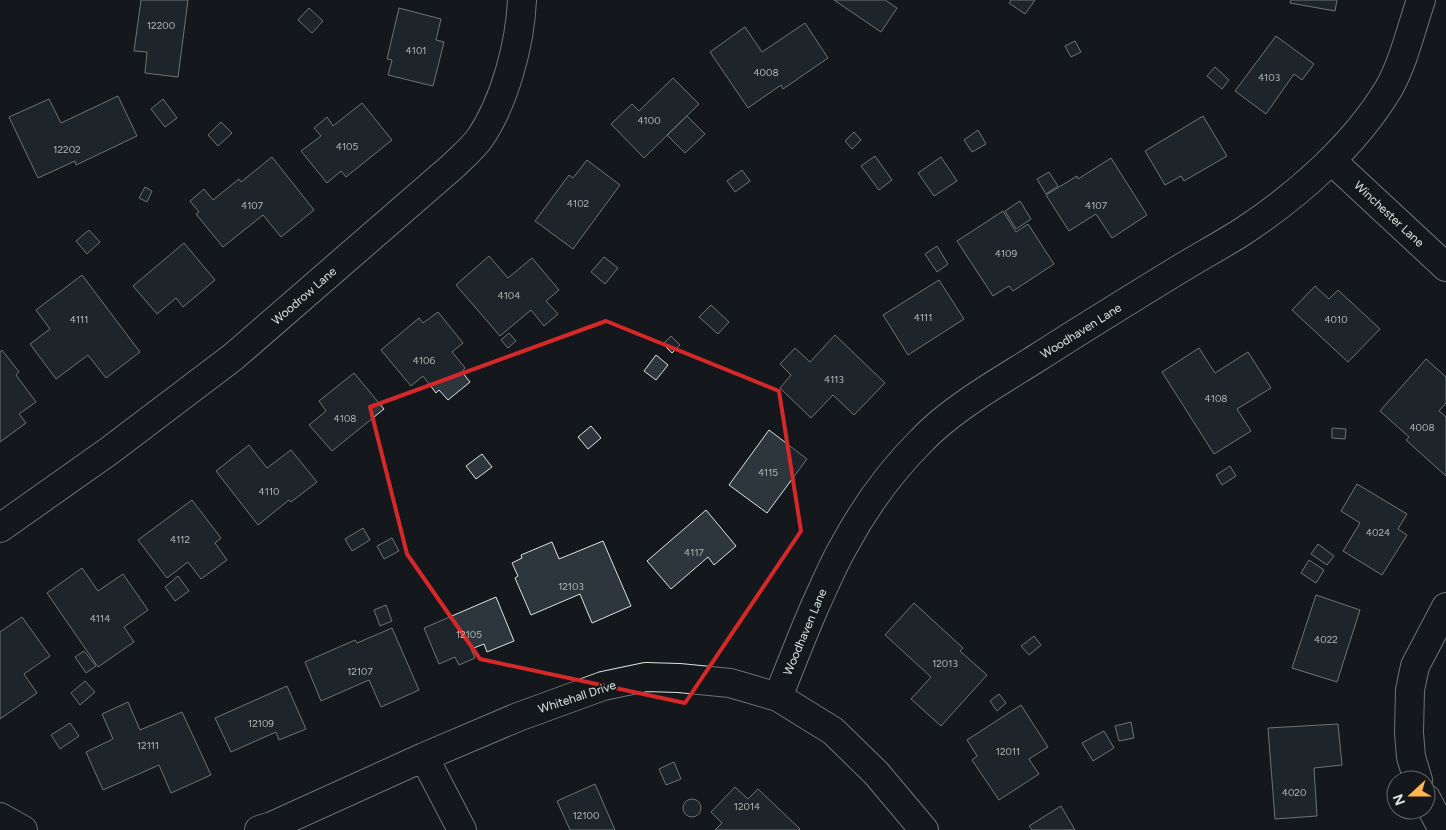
<svg xmlns="http://www.w3.org/2000/svg" width="1446" height="830" font-family="Figtree,sans-serif">
<style>
.building{fill:#2c363c;stroke:#d8e6dc}
.lines{fill:none;stroke-linecap:round;stroke-linejoin:round}
.minor-casing{stroke:#d8e6dc;stroke-width:30}
.minor{stroke:#14181c;stroke-width:28}
.marked{fill:none;stroke:#d62828;stroke-width:4;stroke-linejoin:round}
.labels{text-anchor:middle;dominant-baseline:central;stroke-width:4;stroke-linejoin:round;paint-order:stroke}
.number-label{font-size:10px;fill:#adbab4}
.street-label{font-size:12px;fill:#d8e6dc;stroke:#14181c}
</style>
<rect width="100%" height="100%" fill="#14181c"/>
<path class="building" d="M141,0H188L178,77L145,73L147,52L134,51Z
M834,0H885L897,8L881,32Z
M1011,0H1035L1025,14L1009,3Z
M1291,0H1337L1335,11L1290,3Z
M309,8L323,21L312,33L298,20Z
M399,8L441,19L436,40L444,42L433,86L388,75L392,60L387,59Z
M805,23L828,58L783,89L781,85L748,108L710,52L745,27L762,52Z
M1276,36L1314,64L1302,80L1294,74L1266,114L1235,91Z
M1075,41L1081,52L1071,57L1065,46Z
M1215,67L1229,80L1222,89L1207,76Z
M673,78L699,104L644,158L611,124L632,104L639,111Z
M118,96L137,136L76,165L75,161L38,178L9,117L49,99L61,123Z
M163,99L177,118L165,127L151,109Z
M362,103L392,140L346,177L341,171L327,183L301,151L321,136L314,128L327,117L333,126Z
M687,116L705,134L685,153L667,135Z
M1203,116L1227,156L1184,181L1181,176L1165,185L1145,151Z
M221,122L232,133L218,146L208,135Z
M978,130L986,144L972,152L964,140Z
M854,132L861,140L852,149L845,141Z
M875,156L892,180L879,190L861,166Z
M272,157L314,210L281,237L263,215L223,247L196,214L199,212L190,201L204,189L213,200L239,179L241,182Z
M941,157L957,181L934,196L918,173Z
M1111,158L1147,215L1112,238L1096,214L1069,231L1046,195L1077,176L1078,179Z
M587,160L620,185L573,249L535,221L569,175L573,178Z
M742,170L750,181L735,192L727,181Z
M1049,172L1058,186L1046,194L1037,179Z
M145,187L152,191L147,202L139,198Z
M1020,201L1031,219L1016,229L1005,211Z
M1003,211L1016,232L1028,224L1054,264L1013,291L1009,286L993,296L957,241Z
M89,230L100,242L87,254L76,241Z
M184,243L215,280L183,307L176,298L157,314L133,286Z
M937,246L948,264L937,272L925,254Z
M489,256L508,278L532,258L559,290L546,301L558,314L544,326L531,310L500,336L456,285Z
M604,257L618,268L605,284L591,272Z
M82,275L140,352L106,378L88,355L56,379L30,344L50,329L36,310Z
M939,280L964,319L908,355L883,315Z
M1315,286L1329,299L1338,290L1380,329L1348,362L1292,310Z
M711,305L729,322L718,334L699,317Z
M438,312L463,343L452,352L465,368L462,372L470,382L448,400L439,390L436,393L423,376L411,386L381,350L419,318L423,323Z
M509,333L516,341L508,348L501,340Z
M835,335L885,383L854,415L833,395L811,418L780,388L791,375L780,364L795,348L810,362Z
M671,336L680,345L672,353L663,344Z
M1199,348L1215,373L1248,352L1271,388L1237,409L1251,431L1214,454L1162,372Z
M2,350L19,372L16,375L36,402L19,414L26,423L0,442V352Z
M656,355L668,365L656,380L644,371Z
M1426,359L1446,377V403L1439,411L1446,417V476L1406,440L1409,437L1380,411Z
M354,373L384,409L332,451L309,425L326,411L319,401Z
M591,426L601,438L588,449L578,437Z
M1332,428L1346,429L1345,439L1332,438Z
M769,430L807,459L767,513L729,485Z
M249,445L267,468L291,450L317,482L291,502L289,500L258,525L216,471Z
M482,454L492,467L476,479L466,466Z
M1230,466L1236,476L1222,485L1216,475Z
M1357,484L1407,514L1398,529L1407,535L1382,575L1343,551L1360,523L1341,511Z
M192,500L221,538L215,543L227,560L201,579L188,562L167,578L138,540Z
M706,510L736,546L714,565L708,557L671,589L647,561Z
M363,528L370,540L352,551L345,539Z
M392,538L399,551L384,559L377,546Z
M603,541L631,606L592,623L580,594L531,615L515,578L518,576L512,563L522,558L521,555L552,542L559,559Z
M1318,544L1334,556L1327,565L1311,554Z
M1309,560L1324,570L1316,583L1301,573Z
M82,568L98,591L123,574L148,610L124,627L134,642L98,667L47,593Z
M178,576L189,591L175,601L165,587Z
M1316,595L1360,610L1337,682L1292,668Z
M496,597L514,641L487,652L484,644L471,649L475,658L459,665L455,657L439,664L424,628Z
M914,603L963,648L960,651L987,675L941,726L911,699L931,677L885,635Z
M386,605L392,621L380,626L374,610Z
M22,617L50,656L24,674L37,693L0,719V632Z
M392,628L419,690L381,707L369,680L321,701L305,662L355,640L357,643Z
M1034,636L1041,645L1029,655L1021,646Z
M84,651L96,666L86,673L75,657Z
M85,681L95,692L80,705L71,693Z
M287,686L306,729L279,740L276,732L231,752L215,718Z
M999,694L1006,703L997,711L990,701Z
M128,702L140,730L182,712L211,775L171,793L159,765L103,790L86,752L113,739L102,714Z
M1021,705L1048,747L1029,759L1039,774L999,800L972,760L977,756L967,740Z
M1131,722L1134,738L1119,741L1115,726Z
M70,723L79,736L60,749L51,735Z
M1338,724L1342,765L1314,768L1317,816L1275,819L1268,728Z
M1104,731L1114,748L1093,761L1082,743Z
M674,762L681,779L666,785L659,769Z
M595,784L615,830H570L557,801Z
M735,787L748,799L758,789L800,829L799,830H715L722,823L711,812Z
M683 808a9 9 0 1 1 18 0a9 9 0 1 1-18 0Z
M1061,806L1075,830H1032L1029,826Z"/>
<g class="lines">
<defs>
<path id="minor" d="M1332,161L1446,267
M0,528L109,451L233,357L453,166C462,157 473,148 480,138C505,101 520,44 522,0
M778,697C790,667 802,636 815,606C825,585 833,564 845,544C865,507 891,471 921,441C951,409 999,382 1037,358C1085,327 1134,297 1183,267C1203,255 1223,244 1242,232C1298,195 1355,145 1389,88C1404,61 1411,29 1421,0
M424,757L462,830
M1418,780L1411,757L1409,733L1410,690L1415,666L1446,607
M1426,798L1443,830
M0,817L23,830
M259,830L272,826L424,757L518,717L603,686L646,677L679,678L730,683L778,697L833,731L876,773L924,830"/>
</defs>
<use href="#minor" class="minor-casing"/>
<use href="#minor" class="minor"/>
</g>
<path d="M0 0H1446V830H0ZM606,321L779,391L801,531L685,703L480,659L407,554L370,407Z" fill="#14181c" fill-opacity=".55" fill-rule="evenodd"/>
<path class="marked" d="M606,321L779,391L801,531L685,703L480,659L407,554L370,407Z"/>
<g class="labels">
<g class="number-label">
<text x="161" y="25">12200</text>
<text x="416" y="50">4101</text>
<text x="766" y="72">4008</text>
<text x="1269" y="77">4103</text>
<text x="649" y="120">4100</text>
<text x="347" y="146">4105</text>
<text x="67" y="149">12202</text>
<text x="578" y="203">4102</text>
<text x="252" y="205">4107</text>
<text x="1096" y="205">4107</text>
<text x="1006" y="253">4109</text>
<text x="509" y="295">4104</text>
<text x="923" y="317">4111</text>
<text x="79" y="319">4111</text>
<text x="1336" y="319">4010</text>
<text x="424" y="360">4106</text>
<text x="834" y="379">4113</text>
<text x="1216" y="398">4108</text>
<text x="345" y="418">4108</text>
<text x="1422" y="427">4008</text>
<text x="768" y="472">4115</text>
<text x="269" y="491">4110</text>
<text x="1378" y="532">4024</text>
<text x="180" y="539">4112</text>
<text x="694" y="552">4117</text>
<text x="571" y="586">12103</text>
<text x="100" y="618">4114</text>
<text x="469" y="634">12105</text>
<text x="1326" y="639">4022</text>
<text x="945" y="663">12013</text>
<text x="360" y="671">12107</text>
<text x="261" y="723">12109</text>
<text x="148" y="745">12111</text>
<text x="1008" y="751">12011</text>
<text x="1294" y="792">4020</text>
<text x="747" y="806">12014</text>
<text x="586" y="815">12100</text>
</g>
<g class="street-label">
<text transform="translate(1389 214) rotate(43)">Winchester Lane</text>
<text transform="translate(304 296) rotate(-41)">Woodrow Lane</text>
<text transform="translate(1081 331) rotate(-32)">Woodhaven Lane</text>
<text transform="translate(805 632) rotate(-67)">Woodhaven Lane</text>
<text transform="translate(577 697) rotate(-18)">Whitehall Drive</text>
</g>
</g>
<g transform="translate(1411 795) rotate(249)"><circle r="24" fill="#14181c" stroke="#626a69"/>
<path d="M0-4L9 19L0 12L-9 19Z" fill="#ffb74d"/>
<text y="-8" font-size="14" font-weight="bold" text-anchor="middle" fill="#d8e6dc">N</text>
</g>
</svg>
